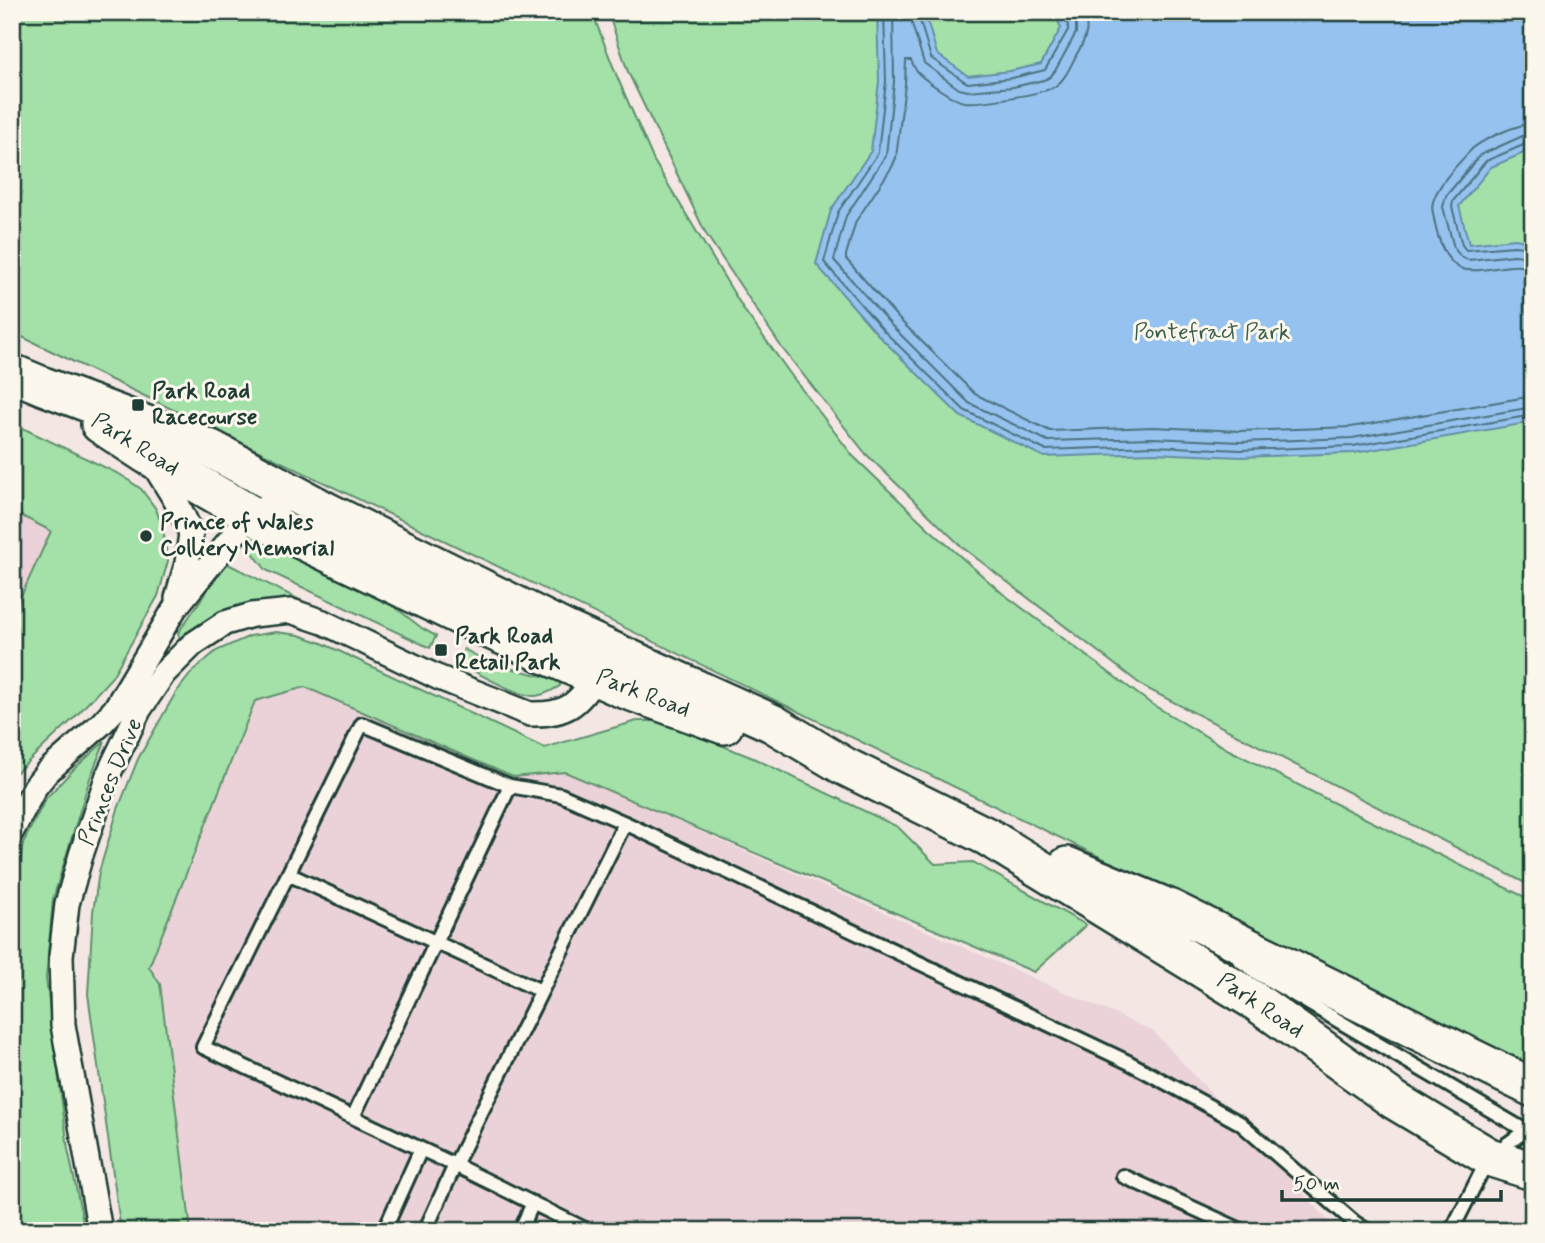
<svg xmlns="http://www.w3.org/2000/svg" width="1545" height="1243" font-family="Mynerve,sans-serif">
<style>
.built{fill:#ead2d8}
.green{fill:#a3e1a9;stroke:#618f6e;stroke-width:2}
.water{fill:#95c2ef;stroke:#668da4;stroke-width:2}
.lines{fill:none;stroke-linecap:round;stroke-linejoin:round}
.shore{stroke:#4e727f;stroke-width:2}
.lane-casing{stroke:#1f3d34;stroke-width:18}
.street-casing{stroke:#1f3d34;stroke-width:28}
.primary-casing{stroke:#1f3d34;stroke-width:42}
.lane{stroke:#fbf7ec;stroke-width:12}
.street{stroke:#fbf7ec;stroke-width:23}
.primary{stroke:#fbf7ec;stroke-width:37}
.poi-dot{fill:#1f3d34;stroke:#fbf7ec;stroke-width:2.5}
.labels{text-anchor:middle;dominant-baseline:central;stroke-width:6;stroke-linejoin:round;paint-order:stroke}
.park-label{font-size:23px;fill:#395e4b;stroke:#fbf7ec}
.poi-label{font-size:23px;font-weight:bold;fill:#1f3d34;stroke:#fbf7ec;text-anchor:start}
.street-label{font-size:23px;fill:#1f3d34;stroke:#fbf7ec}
</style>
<rect width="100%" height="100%" fill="#f3e6e3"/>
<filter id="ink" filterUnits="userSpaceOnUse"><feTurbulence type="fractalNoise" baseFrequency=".0143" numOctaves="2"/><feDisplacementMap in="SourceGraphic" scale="14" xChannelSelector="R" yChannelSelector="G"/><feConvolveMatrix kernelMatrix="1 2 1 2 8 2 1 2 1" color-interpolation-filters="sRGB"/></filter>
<g filter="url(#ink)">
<path class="built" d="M12,511L51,530L12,616Z
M305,687L513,777L565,772L1153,1031L1338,1231H191L160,984L149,968L255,701Z"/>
<path class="green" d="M12,12H592L618,79L654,161L744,310L794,379L853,456L927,527L1002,593L1150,703L1229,750L1342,807L1533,901V1066L12,332Z
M608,12H1533V887L1144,687L962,547L866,454L782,348L706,234L628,72Z
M12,423L121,475L141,489L156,509L163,529L168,561L158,596L112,677L74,718L16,773L12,779V616L51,531L12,511Z
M253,533L382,597L423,629L436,636L430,648L266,570L245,542Z
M226,563L308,604C293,602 278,600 264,602C235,606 208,625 183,638L179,637L178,633Z
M276,632L299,635L322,643L544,748L637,721H661L753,758L898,827L935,864L973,862L1086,925L1034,972L565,772L513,777L305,687L255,701L149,967L160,984L191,1231H121L88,994L93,912L99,872L118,809L138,759L175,694L192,672L216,651L250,636Z
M464,649L489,663L559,680L560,686C553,690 543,696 535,696C518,697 475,671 458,663Z
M105,741L90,778L53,899L46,979L68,1149L85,1231H12V1046L16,1000L12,962V917L23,843L46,798L74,769Z"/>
<path class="water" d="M877,12H931L927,20L937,54L968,76L1010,71L1041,64L1061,28L1054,12H1502L1533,21V149L1491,167L1459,206L1469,244L1515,239L1533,242V422L1354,453L1240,457L1153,453L1044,457L960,416L880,337L816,264L831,210L871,151L879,81Z"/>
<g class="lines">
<path class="shore" d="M884,12L886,81L878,153L838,212L824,262L885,332L964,410L1045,450L1153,446L1240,450L1353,446L1533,415
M893,12L894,82L886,155L846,216L834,260L892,326L969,403L1048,441L1153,438L1240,442L1352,438L1533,407
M913,12L912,24L924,63L959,89L968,91L1013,87L1044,80L1050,77L1055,71L1076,33V24L1071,12
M923,12L920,21L931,58L964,81L968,83L1012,78L1045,70L1068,30V25L1061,12
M1083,12C1090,28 1086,38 1078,52C1071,64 1066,80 1054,87C1042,94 978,104 964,102C953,100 928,82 919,74C915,70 913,65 911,60H906L905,84L896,158L892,167L856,221L846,255V259L899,319L975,394L1050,431L1153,427L1240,431L1351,427L1533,396
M1533,124C1517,124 1486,138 1473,148C1459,163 1434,187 1432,207C1435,228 1442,267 1467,270C1481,272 1497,267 1511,266C1518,265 1525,267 1533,268
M1533,134L1525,135L1480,155L1446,196L1443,207L1454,248L1461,257L1469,260L1514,255L1533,257
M1533,143H1528L1486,161L1453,201L1452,207L1462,245L1466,250L1514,246L1533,248"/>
<defs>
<path id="lane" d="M288,874L541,991
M1239,960L1257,973L1533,1135
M353,1117L510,786
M1123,1176L1243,1231
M384,1231L421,1149
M425,1231L455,1165L203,1047L362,724L510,786L561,795L625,823
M520,1231L533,1203
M589,1231L455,1165L625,823L1128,1062L1240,1123L1354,1222L1368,1231
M1448,1231L1454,1226L1489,1157L1525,1131L1532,1130"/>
<path id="street" d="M152,462L176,501L191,533L187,563L177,598
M12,831L35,787L47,772L101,724L115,709L175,608L250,515C269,504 281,501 302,498
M100,1231L63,1025L61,956L67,904L81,855L108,775L139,710L164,673L193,644L225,623L252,615L291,611L323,622L437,677L530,714C566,715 576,706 596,677"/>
<path id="primary" d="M12,373L43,386L211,449L326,511L564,629L772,723L844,766L988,837L1255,1001L1394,1100L1489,1157L1533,1171
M100,424L147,455L266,523L477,624L621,688L724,725
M1067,866L1171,909L1533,1088"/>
</defs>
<use href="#lane" class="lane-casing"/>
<use href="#street" class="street-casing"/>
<use href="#primary" class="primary-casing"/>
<use href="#lane" class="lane"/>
<use href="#street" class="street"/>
<use href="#primary" class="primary"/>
</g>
</g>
<g class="poi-dot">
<rect x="131" y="398" width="14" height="14" rx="3.5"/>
<circle cx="146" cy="536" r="7"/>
<rect x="434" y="643" width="14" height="14" rx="3.5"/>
</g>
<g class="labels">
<g class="park-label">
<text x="1212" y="333">Pontefract Park</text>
</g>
<g class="poi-label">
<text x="152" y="392">Park Road<tspan x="152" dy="26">Racecourse</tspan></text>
<text x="160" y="523">Prince of Wales<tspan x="160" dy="26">Colliery Memorial</tspan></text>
<text x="455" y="637">Park Road<tspan x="455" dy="26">Retail Park</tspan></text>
</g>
<g class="street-label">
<text transform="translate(135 445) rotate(32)">Park Road</text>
<text transform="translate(643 694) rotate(21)">Park Road</text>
<text transform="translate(111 782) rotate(-68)">Princes Drive</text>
<text transform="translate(1260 1006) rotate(34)">Park Road</text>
</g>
</g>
<rect width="1545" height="1243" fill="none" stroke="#fbf7ec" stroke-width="42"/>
<rect x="21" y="21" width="1503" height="1201" fill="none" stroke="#1f3d34" stroke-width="2.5" filter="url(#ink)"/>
<path d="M1282 1190v10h219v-10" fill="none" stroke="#1f3d34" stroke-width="3.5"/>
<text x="1293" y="1190" font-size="21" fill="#1f3d34" stroke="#fbf7ec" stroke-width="5" paint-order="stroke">50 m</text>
</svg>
